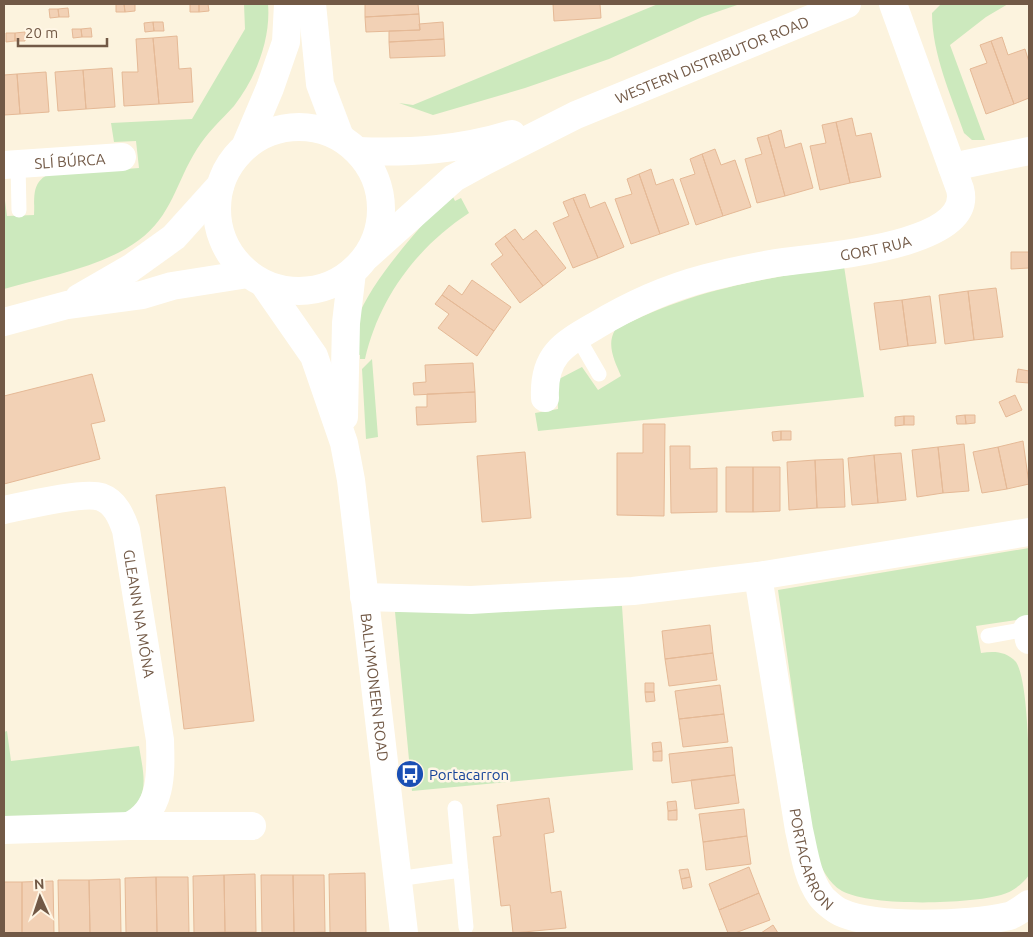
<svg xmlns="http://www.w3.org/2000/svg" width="1033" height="937" font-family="Ubuntu,sans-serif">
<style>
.green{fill:#cce9bd}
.building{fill:#f2d1b5;stroke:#e5b996}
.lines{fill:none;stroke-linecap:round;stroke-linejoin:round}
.lane{stroke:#fff;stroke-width:15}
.street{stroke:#fff;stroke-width:28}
.secondary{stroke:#fff;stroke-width:28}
.labels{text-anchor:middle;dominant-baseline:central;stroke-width:5;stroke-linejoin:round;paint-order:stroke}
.street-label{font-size:15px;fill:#725946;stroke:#fff6e5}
.transit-label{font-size:15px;fill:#164399;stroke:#fff6e5;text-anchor:start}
</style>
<rect width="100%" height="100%" fill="#fcf3de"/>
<path class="green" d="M244,4H268C271,39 256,78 234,106C221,120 207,133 197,149C176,182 172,216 139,240C101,268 48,276 4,289V193L7,216L34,215C35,199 31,184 47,175L139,168L136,141L114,142L111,123L192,119L245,29Z
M658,4H740L702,17L609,59L525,88L433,115L399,103L413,105Z
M941,4H1008L986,17L950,45L985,140H972L964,133C951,95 932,54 932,13Z
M451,193L455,201L461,198L469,213C417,247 379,298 365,359H360V355L352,354C353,343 353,330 357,320C370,281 423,224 451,193Z
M844,266L864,397L538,431L535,413L558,409L557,380L582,367L598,390L621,376C615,362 606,345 615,330C690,290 761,279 844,266Z
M372,359L378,437L366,439L362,369Z
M1029,548V618L976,626L981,653C994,651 1006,651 1016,662C1033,688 1029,836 1029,875C1023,884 1012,892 1001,895C969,904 872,907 842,891C828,883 822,868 815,854L778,590Z
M622,606L633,770L412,791L395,612Z
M7,731L11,761L139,746C143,773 152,798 124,815L4,820V732Z"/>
<path class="building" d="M116,4H124L125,12H116Z
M124,4H135V11L125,12Z
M190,4H199V12H190Z
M199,4H208L209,11L199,12Z
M365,4H418L419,14L365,17Z
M553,4H600L601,18L554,21Z
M68,8L69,17H59L58,9Z
M49,9H58L59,17L50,18Z
M419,14L420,30L366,32L365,17Z
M153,22H163L164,31H154Z
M153,22L154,31L145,32L144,23Z
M443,22L444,39L389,42V31L420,30L419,24Z
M91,28L92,37H82L81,29Z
M72,29H81L82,37L73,38Z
M25,32V41H15V33Z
M6,33H15V41L6,42Z
M177,36L179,69L191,68L193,102L159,104L153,38Z
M1002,37L1008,55L1025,49L1029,62V98L1014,104L991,41Z
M153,38L159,104L124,106L122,72H138L136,39Z
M444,39L445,56L390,58L389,42Z
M991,41L1014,104L986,114L970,69L987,63L980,45Z
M112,68L115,107L86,109L83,70Z
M83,70L86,109L58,111L55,72Z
M46,72L49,112L20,114L17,74Z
M17,74L20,114L4,115V75Z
M852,118L856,136L871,133L881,177L850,183L836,122Z
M836,122L850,183L820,190L810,146L826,143L822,125Z
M781,130L785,148L801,143L813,188L785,196L768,135Z
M768,135L785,196L757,203L745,159L762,154L757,138Z
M715,149L721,165L735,160L751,207L723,216L702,154Z
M702,154L723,216L696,225L680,179L695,174L690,159Z
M651,169L656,185L673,179L689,224L660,234L639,174Z
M639,174L660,234L631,244L615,199L632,194L627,179Z
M585,194L590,208L605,202L624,247L598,258L573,198Z
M573,198L598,258L573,268L553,223L569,216L563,202Z
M515,229L523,240L536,230L566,268L543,286L505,236Z
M505,236L543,286L520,303L491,264L503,255L495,244Z
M1011,252H1029V268L1011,269Z
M472,280L511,307L494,331L442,295L449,285L462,295Z
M996,288L1003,337L974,340L968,291Z
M968,291L974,340L945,344L939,295Z
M442,295L494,331L477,356L438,328L449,314L435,304Z
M930,296L936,343L908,346L902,300Z
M902,300L908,346L880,350L874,303Z
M473,363L475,392L414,395L413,383L426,382L425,365Z
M1018,369L1029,371V383L1016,382Z
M92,374L105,421L91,424L100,459L4,484V396Z
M475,392L476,422L417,425L416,407H427V394Z
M1015,395L1022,410L1006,417L999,402Z
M965,415H975V423L966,424Z
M965,415L966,424H957L956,416Z
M904,416H914V425H904Z
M904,416V425L895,426V417Z
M643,424H665L664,516L617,515V453H643Z
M781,431H791V440H781Z
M781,431V440L773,441L772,432Z
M1023,441L1029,484L1007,489L998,447Z
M964,444L969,491L943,493L938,447Z
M670,446H690V469L717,468V512L671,513Z
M938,447L943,493L917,497L912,450Z
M998,447L1007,489L982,493L973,452Z
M525,452L531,518L482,522L477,456Z
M901,453L906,500L878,503L874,455Z
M874,455L878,503L852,505L848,458Z
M843,459L845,507L817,508L815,460Z
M815,460L817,508L789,510L787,462Z
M726,467H753V512H726Z
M753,467H780V511L753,512Z
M225,487L254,721L184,729L156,495Z
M710,625L713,653L665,659L662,631Z
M713,653L717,680L669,686L665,659Z
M645,683H654V692H645Z
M720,685L724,714L679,719L675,691Z
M645,692H654L655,701L646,702Z
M724,714L728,742L683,747L679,719Z
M661,742L662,751L653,752L652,743Z
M732,747L735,775L672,783L669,754Z
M662,751V761H653V752Z
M735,775L739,803L695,809L691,780Z
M549,798L554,832L544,834L551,893L561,891L566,928L513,933L510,905L501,906L493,837L501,836L497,805Z
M676,801L677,810L668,811L667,802Z
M744,809L747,836L703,842L699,814Z
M677,810V820H668V811Z
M747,836L751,864L706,870L703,842Z
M749,867L759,893L719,910L709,884Z
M688,869L690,877L681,879L679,870Z
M365,873L366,933H330L329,874Z
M255,874L256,932H225L224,875Z
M224,875L225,932L194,933L193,876Z
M261,875H293L294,933H262Z
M293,875H324L325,932L294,933Z
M156,877H188L189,933H157Z
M156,877L157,933H126L125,878Z
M690,877L692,887L683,889L681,879Z
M120,879L121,933H90L89,880Z
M58,880H89L90,933H59Z
M53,881L54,933H22V882Z
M4,882H22V933H4Z
M759,893L770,920L735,933H728L719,910Z
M773,925L778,933H761Z"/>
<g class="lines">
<path class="lane" d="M18,164L19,210
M577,336L599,374
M988,636L1027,629
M455,808L466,927
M397,879L461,870"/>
<g class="street">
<path id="s1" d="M4,165L122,157"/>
<path d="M952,167L1029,151"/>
<path id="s2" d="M545,398C543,356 562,345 595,326C628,306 668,288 706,278C729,272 753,267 776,263C813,257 976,248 960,189L893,4"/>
<path id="s3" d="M4,510C23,506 84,491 101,497C115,502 121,516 126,530L160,740C161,772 163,811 129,826"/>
<path id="s4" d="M758,576L799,830C804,851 807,877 820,895C823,900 834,909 840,912C876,929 970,925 1009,916C1016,914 1023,908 1029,904"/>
<path d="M364,597L471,600L633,591L758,576L1029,532"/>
<path d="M1027,629L1029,640"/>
<path d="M4,830L129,826H252"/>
</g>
<g class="secondary">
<path d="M312,4L320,84L340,137"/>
<circle cx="299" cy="209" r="82"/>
<path d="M245,147L270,88L286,42L288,4"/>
<path d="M358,151C411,153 460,150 512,134"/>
<path id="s5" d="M367,256L454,178L485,161L576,115L847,4"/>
<path id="s6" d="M264,284L314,356L344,443L351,480L404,933"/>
<path d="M79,298L131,268L174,237L220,186"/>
<path d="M4,322L67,305L142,295L172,286L248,274"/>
<path d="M344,417L346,323L352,272"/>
</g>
</g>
<defs>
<symbol id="bus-disc" viewBox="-11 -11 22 22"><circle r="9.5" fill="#1a4fb4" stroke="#fff6e5"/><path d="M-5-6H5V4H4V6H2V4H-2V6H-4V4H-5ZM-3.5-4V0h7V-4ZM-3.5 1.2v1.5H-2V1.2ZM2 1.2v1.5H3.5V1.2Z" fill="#fff"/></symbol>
</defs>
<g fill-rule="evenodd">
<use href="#bus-disc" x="394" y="758" width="32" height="32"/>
</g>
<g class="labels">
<g class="street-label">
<text stroke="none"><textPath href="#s5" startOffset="401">WESTERN DISTRIBUTOR ROAD</textPath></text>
<text stroke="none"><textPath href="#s1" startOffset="66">SLÍ BÚRCA</textPath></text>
<text stroke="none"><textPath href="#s2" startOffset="388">GORT RUA</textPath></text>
<text stroke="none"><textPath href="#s3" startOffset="226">GLEANN NA MÓNA</textPath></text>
<text stroke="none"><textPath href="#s6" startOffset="426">BALLYMONEEN ROAD</textPath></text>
<text stroke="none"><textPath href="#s4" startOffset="289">PORTACARRON</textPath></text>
</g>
<g class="transit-label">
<text x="429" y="774">Portacarron</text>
</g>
</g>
<rect width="1033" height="937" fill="none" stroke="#725946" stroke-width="10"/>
<g transform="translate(40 897) rotate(357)" stroke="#fff6e5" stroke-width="4" paint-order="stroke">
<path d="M0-4L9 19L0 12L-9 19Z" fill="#725946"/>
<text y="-8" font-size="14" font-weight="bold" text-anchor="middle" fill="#725946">N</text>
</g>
<path d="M18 38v8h89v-8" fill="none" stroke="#725946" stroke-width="2.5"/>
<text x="25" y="38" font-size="15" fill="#725946" stroke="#fff6e5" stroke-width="4" paint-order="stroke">20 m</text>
</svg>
